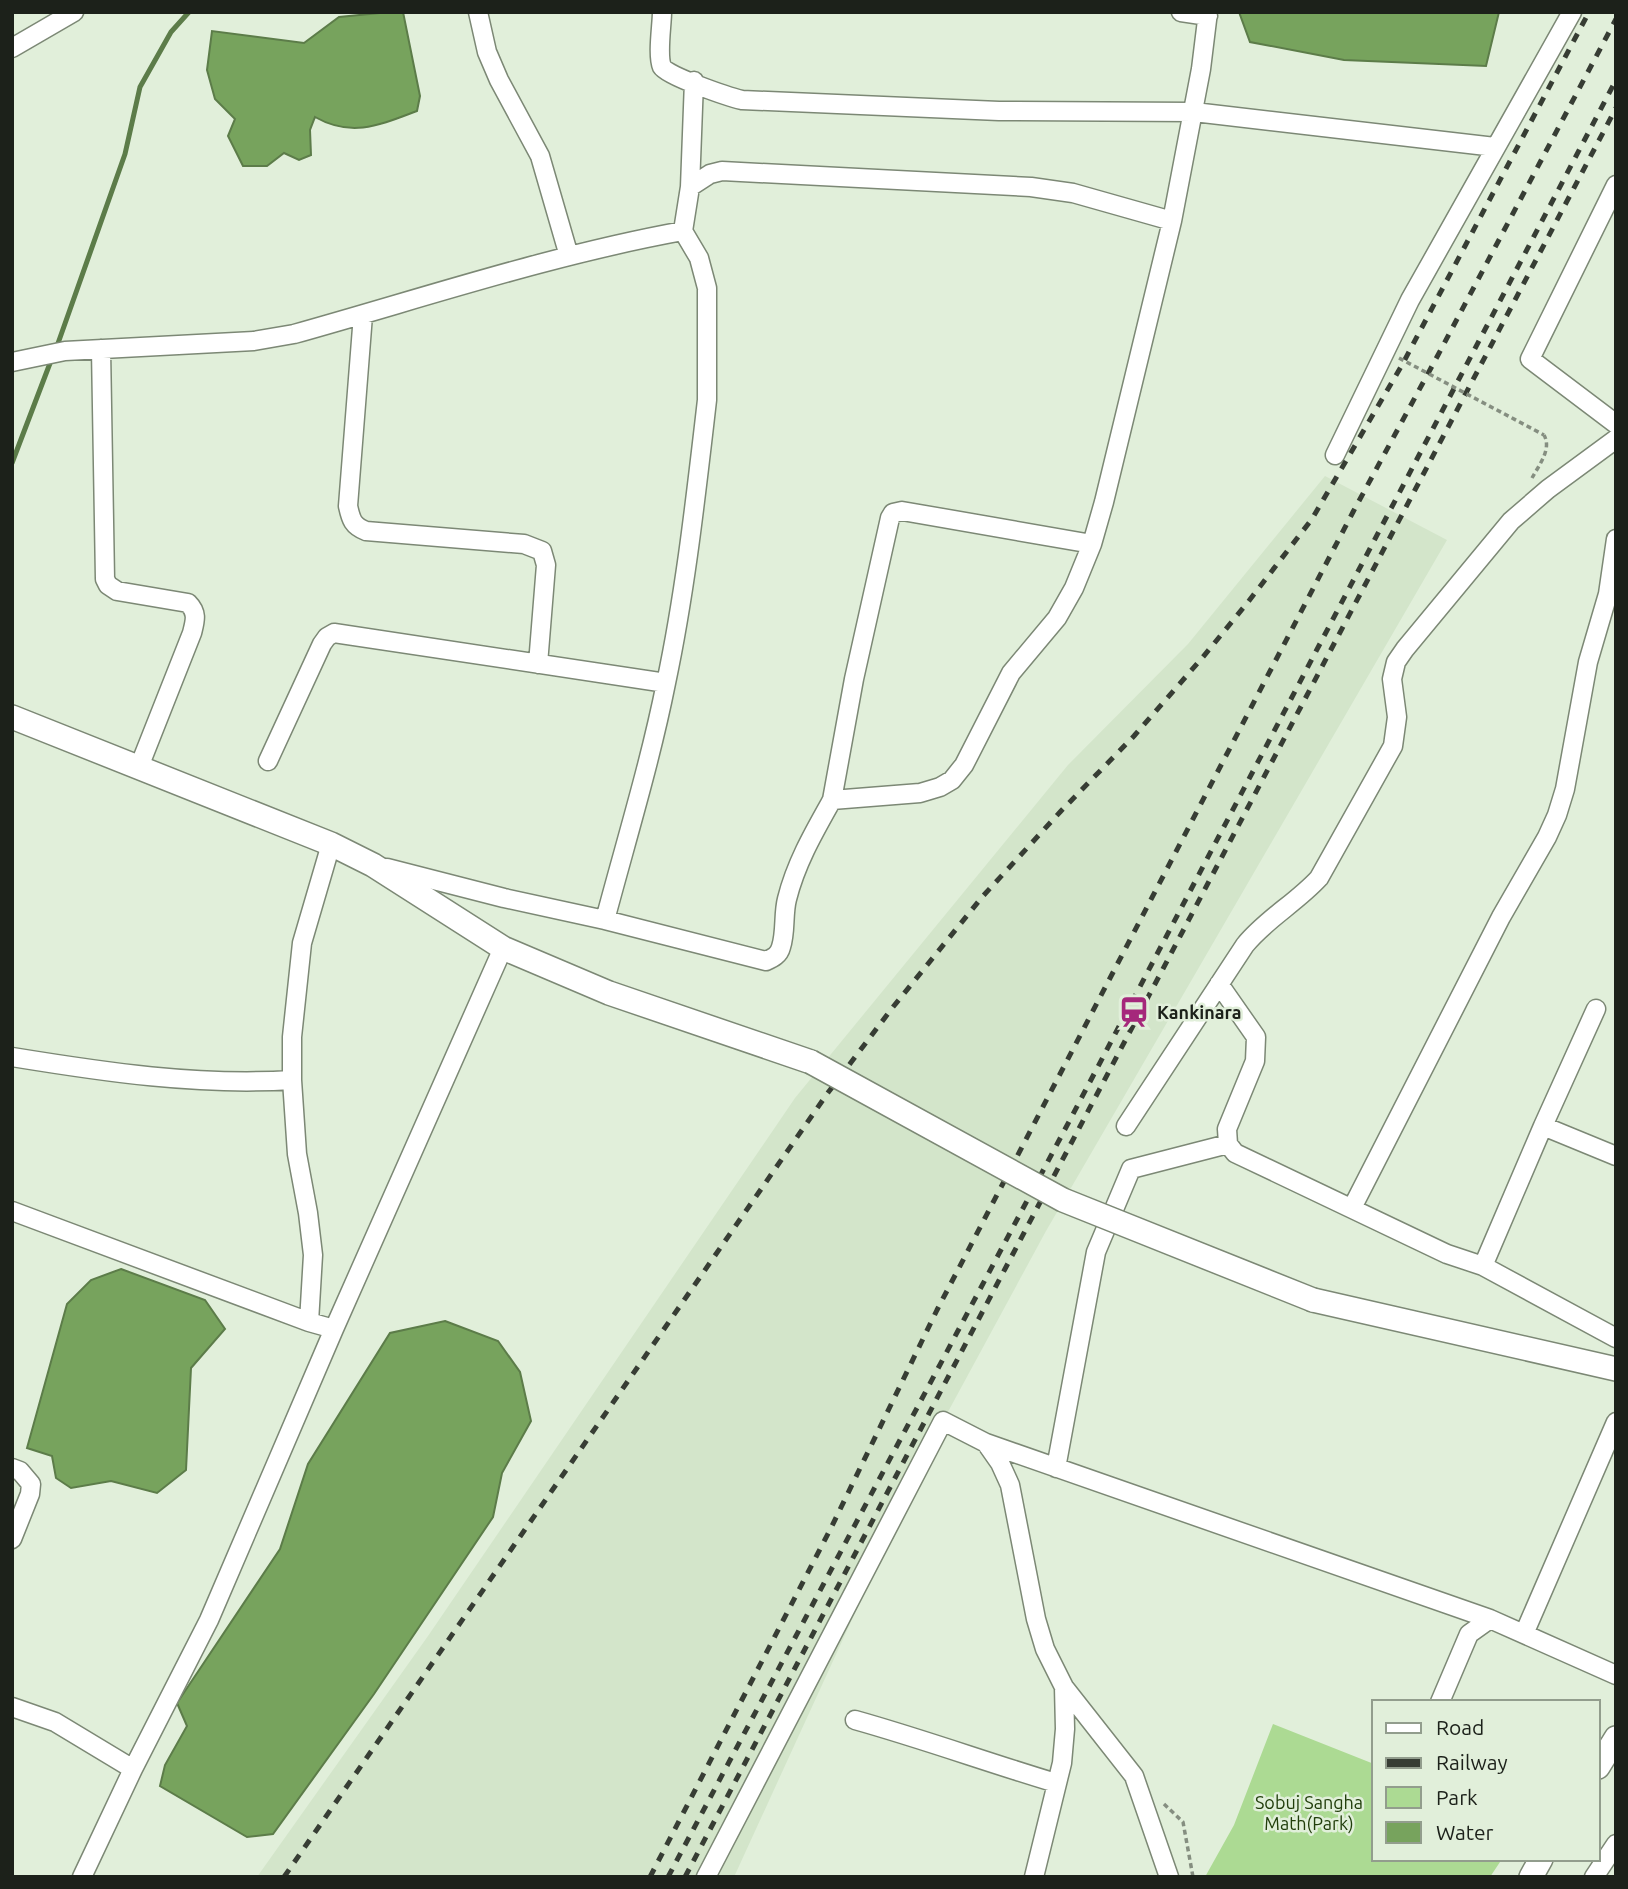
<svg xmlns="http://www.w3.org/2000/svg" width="1628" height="1889" font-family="Ubuntu,sans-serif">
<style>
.built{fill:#d3e5ca}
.green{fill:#acda93}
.water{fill:#77a35d;stroke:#5c7c49;stroke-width:2}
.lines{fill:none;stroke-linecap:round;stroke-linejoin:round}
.stream{stroke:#5c7c49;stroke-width:5}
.minor-casing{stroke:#7c8875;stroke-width:21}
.major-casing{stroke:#7c8875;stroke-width:26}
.path{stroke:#858e80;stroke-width:3.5;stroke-dasharray:5 3.5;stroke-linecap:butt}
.minor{stroke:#fff;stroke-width:18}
.major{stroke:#fff;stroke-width:23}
.rail{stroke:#373d34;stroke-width:5;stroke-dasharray:9 9;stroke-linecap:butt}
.major-bridge-casing{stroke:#7c8875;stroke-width:26;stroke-linecap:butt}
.path-bridge{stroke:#858e80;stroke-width:3.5;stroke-dasharray:5 3.5;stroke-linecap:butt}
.major-bridge{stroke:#fff;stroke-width:23}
.labels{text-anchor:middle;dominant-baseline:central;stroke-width:5;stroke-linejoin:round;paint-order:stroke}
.poi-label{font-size:18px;font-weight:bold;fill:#1c211a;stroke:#e1efda;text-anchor:start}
.park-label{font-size:18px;fill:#213e0b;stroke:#e1efda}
</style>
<rect width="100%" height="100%" fill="#e1efda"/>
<path class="built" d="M1325,476L1447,540L1046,1231L943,1421L734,1877H257L428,1636L795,1098L1068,765L1188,644Z"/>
<path class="green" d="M1273,1724L1374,1764V1859H1502L1490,1877H1205L1234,1825Z"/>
<path class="water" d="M390,12H403L420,96L417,111C380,125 352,138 315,117L310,130L311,155L299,160L284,153L267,166H243L228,136L235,119L215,99L207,70L212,31L304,43L339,17Z
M1239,12H1499L1486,66L1344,60L1250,42Z
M121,1269L205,1300L225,1329L191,1368L186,1470L157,1493L111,1481L71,1488L56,1478L52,1456L27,1448L67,1304L91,1280Z
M445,1321L498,1341L520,1372L531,1421L502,1473L493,1517L374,1694L273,1834L247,1837L160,1786L165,1765L187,1726L177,1703L280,1549L308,1464L390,1333Z"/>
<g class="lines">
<path class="stream" d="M56,349L125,154L140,87L171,32L189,12
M12,463L52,358"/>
<defs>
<path id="minor" d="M478,12L487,52L499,80L540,156L569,256
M662,12C662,25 657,55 662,67C667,76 729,97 742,100L999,111L1194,112L1495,147
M1181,12L1208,16
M12,48L74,12
M1616,185L1530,359L1616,424
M690,187L694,81
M683,231L690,187L710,174L722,171L1031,187L1073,193L1172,221
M363,315L348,506C351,520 353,526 366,531L524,544L542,551L546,565L538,664
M101,349L105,579L108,585L117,591L188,603C198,613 195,621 192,633L139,767
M12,362L65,351L254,341L294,334C423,298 551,255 683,231L699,258L707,288V400L704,426C694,512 684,598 666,683C650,763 626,841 605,920
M1335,455L1410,300L1572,12
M268,761L322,644L327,637L334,633L666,683
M832,800L854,679L890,518L893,513L902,511L1092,544
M331,844L302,943L292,1037V1080L297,1154L308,1213L313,1255L309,1322L334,1329
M387,868L504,898L605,920L766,961C773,958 779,955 781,947C786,932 783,914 787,899C796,863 814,832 832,800L920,793L940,787L952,780L964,765L1011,673L1057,618L1074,588L1092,544L1104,502L1172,221L1201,69L1208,12
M1219,984L1256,1037L1255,1061L1227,1129L1228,1144L1235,1153L1447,1254L1483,1266L1543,1126
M1596,1009L1543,1126L1616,1156
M12,1057C104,1072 198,1086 292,1080
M1126,1126L1245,945C1266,919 1296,903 1319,878L1393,746L1397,717L1392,679L1396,662L1405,649L1511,521L1548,489L1616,439
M1352,1208L1501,917L1547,837L1557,815L1565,789L1588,662L1608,594L1616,539
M12,1211L309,1322
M1483,1266L1616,1338
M986,1443L1490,1619
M12,1468L20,1471L31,1484L30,1494L12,1539
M1056,1468L1096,1252L1131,1169L1228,1144
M1524,1634L1616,1422
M1440,1702L1469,1634L1490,1619L1616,1675
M12,1707L55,1722L133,1769
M855,1720C923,1739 989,1763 1056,1783
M82,1877L133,1769L209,1620L334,1329L503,948
M706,1877L943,1421L986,1443L1000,1463L1010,1485L1036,1619L1045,1649L1064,1687L1134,1776L1169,1877
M1034,1877L1062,1763L1065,1729L1064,1687
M1594,1877L1616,1844"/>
<path id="major" d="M12,717L331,844L373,865L503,948L609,993L811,1062
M1313,1300L1616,1369
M1598,1767L1616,1738
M1531,1877L1541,1859"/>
</defs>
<use href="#minor" class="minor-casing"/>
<use href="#major" class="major-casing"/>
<path class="path" d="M1532,478C1539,465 1552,449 1544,435
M1164,1804L1183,1822L1193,1877"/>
<use href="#minor" class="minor"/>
<use href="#major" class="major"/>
<path class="rail" d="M284,1877L827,1094L893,1007L983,896L1061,811L1134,736L1203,657L1248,602L1312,519L1402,365L1589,12
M650,1877L831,1528L937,1310L1353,512L1438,355L1616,19
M668,1877L1072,1116L1616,80
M685,1877L1616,108"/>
<defs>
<path id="major-bridge" d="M811,1062L1063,1200L1313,1300"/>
</defs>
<use href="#major-bridge" class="major-bridge-casing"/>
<path class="path-bridge" d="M1399,358L1544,435"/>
<use href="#major-bridge" class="major-bridge"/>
</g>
<defs>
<symbol id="station-bare" viewBox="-9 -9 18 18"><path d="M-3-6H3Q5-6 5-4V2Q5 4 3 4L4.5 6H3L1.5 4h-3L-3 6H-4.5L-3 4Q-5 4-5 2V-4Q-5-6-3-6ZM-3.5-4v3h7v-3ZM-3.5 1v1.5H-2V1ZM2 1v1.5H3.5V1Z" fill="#a5287b" stroke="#e1efda" stroke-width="2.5" paint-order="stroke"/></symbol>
</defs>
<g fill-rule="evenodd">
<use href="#station-bare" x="1112" y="990" width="44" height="44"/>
</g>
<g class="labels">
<g class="poi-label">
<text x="1157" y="1012">Kankinara</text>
</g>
<g class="park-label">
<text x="1309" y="1802">Sobuj Sangha<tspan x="1309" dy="21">Math(Park)</tspan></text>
</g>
</g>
<rect width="1628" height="1889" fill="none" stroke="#1c211a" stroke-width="28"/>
<rect x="1372" y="1700" width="228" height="161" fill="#e1efda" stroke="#929d8d" stroke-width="2"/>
<rect x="1386" y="1723" width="35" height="10" fill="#ffffff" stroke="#929d8d" stroke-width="2"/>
<text x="1436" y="1735" font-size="21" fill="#1c211a">Road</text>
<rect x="1386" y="1758" width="35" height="10" fill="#373d34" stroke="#929d8d" stroke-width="2"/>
<text x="1436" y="1770" font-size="21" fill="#1c211a">Railway</text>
<rect x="1386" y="1787" width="35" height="21" fill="#acda93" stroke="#929d8d" stroke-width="2"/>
<text x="1436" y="1805" font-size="21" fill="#1c211a">Park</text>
<rect x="1386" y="1822" width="35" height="21" fill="#77a35d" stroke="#929d8d" stroke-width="2"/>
<text x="1436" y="1840" font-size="21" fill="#1c211a">Water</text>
</svg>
